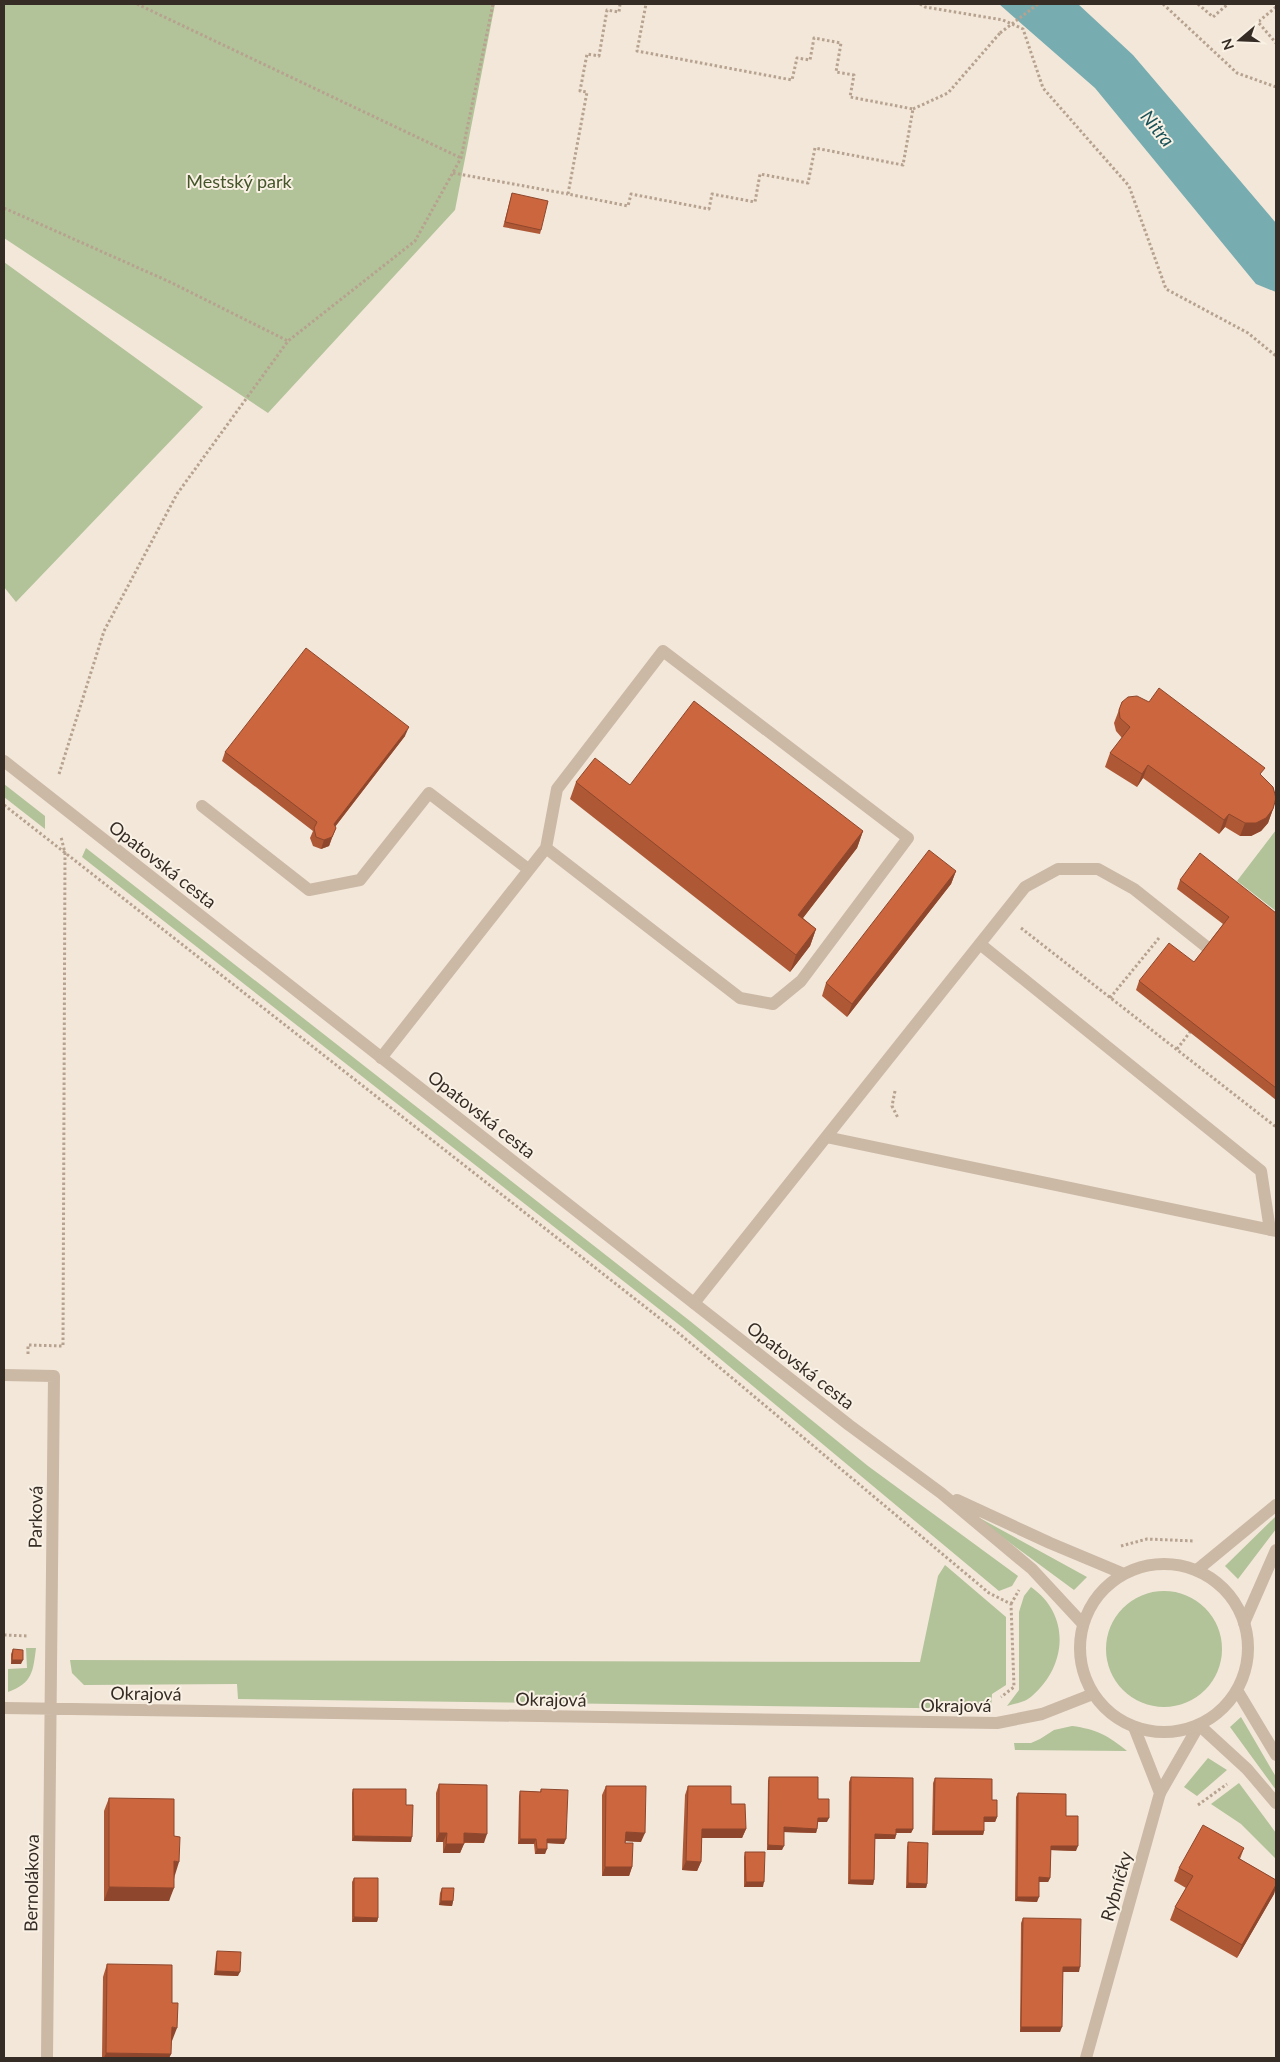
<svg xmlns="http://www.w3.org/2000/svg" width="1280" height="2062" font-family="Lato,sans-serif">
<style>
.green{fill:#b2c299}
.water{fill:#77acb0}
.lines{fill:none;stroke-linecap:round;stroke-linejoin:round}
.path{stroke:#b7a28f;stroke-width:3;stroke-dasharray:2.5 2.5;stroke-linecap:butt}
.service{stroke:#cbb8a5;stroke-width:12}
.minor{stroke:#cbb8a5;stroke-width:12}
.tertiary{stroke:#cbb8a5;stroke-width:12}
.path-bridge{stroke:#b7a28f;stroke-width:3;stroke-dasharray:2.5 2.5;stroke-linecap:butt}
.wall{fill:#af5836}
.shaded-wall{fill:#8e472c}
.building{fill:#cb663f;stroke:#8e472c}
.labels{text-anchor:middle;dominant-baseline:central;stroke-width:4;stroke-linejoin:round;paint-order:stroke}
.park-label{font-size:18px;fill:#435529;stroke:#faf1e5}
.street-label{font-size:18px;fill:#362c26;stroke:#faf1e5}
.water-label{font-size:19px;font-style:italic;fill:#1a5259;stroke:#faf1e5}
</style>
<rect width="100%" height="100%" fill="#f2e7d9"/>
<path class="green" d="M4,4H495L455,210L268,413L4,238Z
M4,262L203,407L16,602L4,587Z
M4,784L45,816V829L4,797Z
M1276,830V911L1237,881Z
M86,848L690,1321L868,1466L1018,1576L1012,1586L999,1591L682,1327L82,857Z
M967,1511L1087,1577L1074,1590Z
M1276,1516V1529L1238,1579L1225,1566Z
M945,1565L1006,1617V1685L992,1694L991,1709L238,1699L237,1684L84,1685L72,1673L70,1660L920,1662L938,1576Z
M1031,1587C1071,1615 1067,1666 1032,1696C1026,1702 1014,1704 1007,1706L1019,1690V1612L1024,1596Z
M1106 1649a58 58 0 1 1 116 0a58 58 0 1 1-116 0Z
M26,1648H36C33,1671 33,1683 8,1692V1669L27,1668Z
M1241,1717L1276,1777V1790L1230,1727Z
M1072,1726C1096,1729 1109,1736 1127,1751L1015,1750L1014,1743H1031L1040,1739L1054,1730Z
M1208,1758L1227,1770L1197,1796L1184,1787Z
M1239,1783L1276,1833V1859L1241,1824L1211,1804Z"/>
<path class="water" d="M999,4H1078L1133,55L1276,223V292L1256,284L1095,88Z"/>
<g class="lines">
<path class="path" d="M137,4L461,158
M620,4L619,12L607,10L599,56L587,54L580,91L587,92L568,194L628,206L631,194L709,209L712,194L755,202L760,174L808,183L815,148L903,165L913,109L850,97L854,75L836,72L841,43L814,38L810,60L797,58L792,80L637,51L646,4
M920,4L925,7L1003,20L1023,29L1043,88L1129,186L1166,289L1248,333L1276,356
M1163,4L1237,73L1276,87
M1198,4L1213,17L1228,4
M1276,7L1258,22L1276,43
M913,109L948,93L1000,33
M453,173L568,194
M4,208L170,282L288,341
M59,774L104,631L177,494L288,341L415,241L461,158L493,4
M4,805L676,1331L989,1593L1011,1604L1014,1687L1001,1697
M1021,928L1276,1127
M1110,998L1159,938
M1177,1049L1190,1032
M895,1091L892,1106L898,1118
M28,1354V1345L63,1346L65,853L61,837
M1121,1546L1147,1539L1194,1541
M1011,1604L1019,1590
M4,1635L28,1636
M1198,1805L1227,1784"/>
<path class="service" d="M202,806L309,890L360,880L429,793L528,869
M980,944L1261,1171L1270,1230
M381,1058L546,848L740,998L773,1004L801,981L908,838L663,651L557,789L546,848
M826,1137L1276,1231
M694,1303L1025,887L1058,869H1098L1134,889L1208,948
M1160,1793L1199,1725"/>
<path class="minor" d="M4,1375L54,1376L47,2058
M1197,1570L1276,1505
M1244,1623L1276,1550
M4,1708L997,1723L1042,1714L1093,1694
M1086,2058L1160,1793L1134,1727"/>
<path class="tertiary" d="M4,761L849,1425L941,1493L1032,1569L1083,1624
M957,1500L1050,1543L1124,1574
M1080 1648a84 84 0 1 1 168 0a84 84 0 1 1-168 0Z
M1237,1690L1276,1755
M1199,1725L1247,1769L1276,1803"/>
<path class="path-bridge" d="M1000,33L1038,4"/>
</g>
<path class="wall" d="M512,193L541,230L540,234L503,227Z
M1122,702L1263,777L1273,809L1268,823L1261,831L1251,836H1240L1225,827L1219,834L1143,778L1137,787L1105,767L1110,753L1122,738L1116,731L1114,723Z
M405,736L335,827L336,828L329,846L321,849L313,846L310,838L313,831L222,761L225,752Z
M576,782L630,785L863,831L857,848L803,918L816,929L810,946L790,972L570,799Z
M956,871L951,884L847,1017L822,996L826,983Z
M1180,880L1276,913V1100L1136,990L1139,981L1194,962L1223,924L1177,889Z
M13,1649L21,1664H11V1654Z
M769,1777L818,1799L827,1822H817V1829L816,1833L784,1832L782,1850H767L768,1781Z
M851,1777L913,1829L911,1833H896L895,1839H875L874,1880L873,1885L848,1884L849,1782Z
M935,1778L992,1800L997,1817L995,1822H984V1831L983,1835H932L933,1783Z
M439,1784L484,1843H464L460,1853H443V1842H436V1793Z
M606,1786L641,1842L626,1841L625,1843L632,1867L629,1876H602V1795Z
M688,1786L731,1804L746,1829L742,1838H702L701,1862L697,1871L682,1870L685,1795Z
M353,1789L406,1805L411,1842L352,1841V1793Z
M541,1789L564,1844L547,1843L545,1854H535L534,1844H518L519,1796L520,1791L540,1792Z
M1018,1793L1066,1816L1076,1851L1051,1850L1050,1878L1048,1882H1039L1037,1902L1015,1901L1016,1797Z
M109,1798L175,1875L169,1901H104V1811Z
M908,1842L927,1884L926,1888H906L907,1847Z
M1244,1848L1240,1859L1276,1880V1887L1274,1894L1237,1958L1170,1920L1175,1907L1186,1888L1174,1881L1179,1868Z
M745,1852L763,1887H744V1857Z
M354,1878L378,1918L377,1922H352V1882Z
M442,1888L453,1901L452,1906L439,1905L440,1893Z
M1023,1918L1079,1972H1063L1060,2032H1020L1021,1923Z
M217,1951L238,1976L214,1975L216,1955Z
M107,1964L172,2041H171V2054L169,2058H102L103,1977Z"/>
<path class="shaded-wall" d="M409,727L405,736L330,833L334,824Z
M1148,765L1143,778L1137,787L1142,774Z
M1273,809L1268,823L1261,831L1251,836H1240L1245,823Z
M1229,814L1225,827L1219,834L1224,820Z
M863,831L857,848L792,932L798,915Z
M332,837L329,846L321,849L324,840Z
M956,871L951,884L847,1017L852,1004Z
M816,929L810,946L790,972L796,955Z
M12,1660H23L21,1664H11Z
M984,1817H997L995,1822H983Z
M818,1818H829L827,1822H816Z
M784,1827L817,1829L816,1833L782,1832Z
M702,1829H746L742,1838H699Z
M896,1829H913L911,1833H894Z
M934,1831H984L983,1835H932Z
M626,1832L645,1833L641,1842L623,1841Z
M439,1833H447L443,1842H436Z
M464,1833L487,1834L484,1843L461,1842Z
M875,1834L896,1835L895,1839H873Z
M354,1836L412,1837L411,1842L352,1841Z
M520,1839H536L534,1844H518Z
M547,1839H566L564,1844L545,1843Z
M446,1844H464L460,1853H443Z
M768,1845L784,1846L782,1850H767Z
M1051,1846H1078L1076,1851L1049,1850Z
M537,1849H547L545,1854H535Z
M174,1861L179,1862L175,1875H169Z
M686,1861L701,1862L697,1871L682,1870Z
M605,1867H632L629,1876H602Z
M1039,1877L1050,1878L1048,1882H1038Z
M850,1880H874L873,1885L848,1884Z
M746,1882H764L763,1887H744Z
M908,1883L927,1884L926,1888H906Z
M1276,1885L1274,1894L1237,1958L1242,1945Z
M109,1887L174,1888L169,1901H104Z
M1017,1897H1039L1037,1902L1015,1901Z
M441,1901H453L452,1906L439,1905Z
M354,1917L378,1918L377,1922H352Z
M1063,1967H1080L1079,1972H1062Z
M216,1971L240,1972L238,1976L214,1975Z
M172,2027L177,2028L172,2041H167Z
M1021,2027H1062L1060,2032H1020Z
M106,2053L171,2054L169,2058H104Z"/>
<path class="building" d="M512,193L548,201L541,230L505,222Z
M306,648L409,727L334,824L336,828L332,837L324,840L316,837L314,828L317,822L225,752Z
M1159,688L1265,768L1260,774L1273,787L1276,798L1273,809L1266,818L1256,823H1245L1229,814L1224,820L1148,765L1142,774L1110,753L1130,727L1120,718L1119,710L1122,702L1128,697L1137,696L1149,702Z
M694,701L863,831L798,915L816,929L796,955L576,782L595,758L630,785Z
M929,850L956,871L852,1004L826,983Z
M1200,853L1276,913V1088L1139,981L1169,943L1194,962L1229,917L1180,880Z
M13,1649L23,1650V1660H12Z
M769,1777H818V1799H829V1818H818L817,1829L784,1827V1846L768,1845Z
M851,1777L913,1778V1829H896V1835L875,1834L874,1880H850Z
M935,1778L992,1779V1800H997V1817H984V1831H934Z
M439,1784L487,1785V1834L464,1833V1844H446L447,1833H439Z
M606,1786H646L645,1833L626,1832L625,1843H633L632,1867H605Z
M688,1786H731V1804H745L746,1829H702L701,1862L686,1861Z
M353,1789H406V1805H413L412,1837L354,1836Z
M541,1789L568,1790L566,1839H547V1849H537L536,1839H520V1791L541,1792Z
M1018,1793L1066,1794V1816H1078V1846H1051L1050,1878L1039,1877V1897H1017Z
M109,1798L174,1799V1836L180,1837L179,1862L174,1861V1888L109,1887Z
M1203,1825L1244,1848L1238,1858L1276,1880V1885L1242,1945L1175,1907L1193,1876L1179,1868Z
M908,1842L928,1843L927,1884L908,1883Z
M745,1852H765L764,1882H746Z
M354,1878H378V1918L354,1917Z
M442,1888H454L453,1901H441Z
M1023,1918L1081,1919L1080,1967H1063L1062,2027H1021Z
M217,1951L241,1952L240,1972L216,1971Z
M107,1964L172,1965V2003H178L177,2028L172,2027L171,2054L106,2053Z"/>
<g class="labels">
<g class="park-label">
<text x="239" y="181">Mestský park</text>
</g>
<g class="street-label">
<text transform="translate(163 864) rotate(38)">Opatovská cesta</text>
<text transform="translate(482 1114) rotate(38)">Opatovská cesta</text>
<text transform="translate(801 1365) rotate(38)">Opatovská cesta</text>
<text transform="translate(35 1517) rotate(-89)">Parková</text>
<text transform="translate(146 1693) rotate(1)">Okrajová</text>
<text transform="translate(551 1699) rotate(1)">Okrajová</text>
<text x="956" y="1705">Okrajová</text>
<text transform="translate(31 1883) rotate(-89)">Bernolákova</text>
<text transform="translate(1116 1886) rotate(-74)">Rybníčky</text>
</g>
<g class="water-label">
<text transform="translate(1158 128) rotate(51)">Nitra</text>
</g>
</g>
<rect width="1280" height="2062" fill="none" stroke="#362c26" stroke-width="10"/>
<g transform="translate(1240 40) rotate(251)" stroke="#faf1e5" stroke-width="4" paint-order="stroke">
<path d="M0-4L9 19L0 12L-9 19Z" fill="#362c26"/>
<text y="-8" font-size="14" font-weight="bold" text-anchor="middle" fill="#362c26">N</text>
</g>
</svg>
